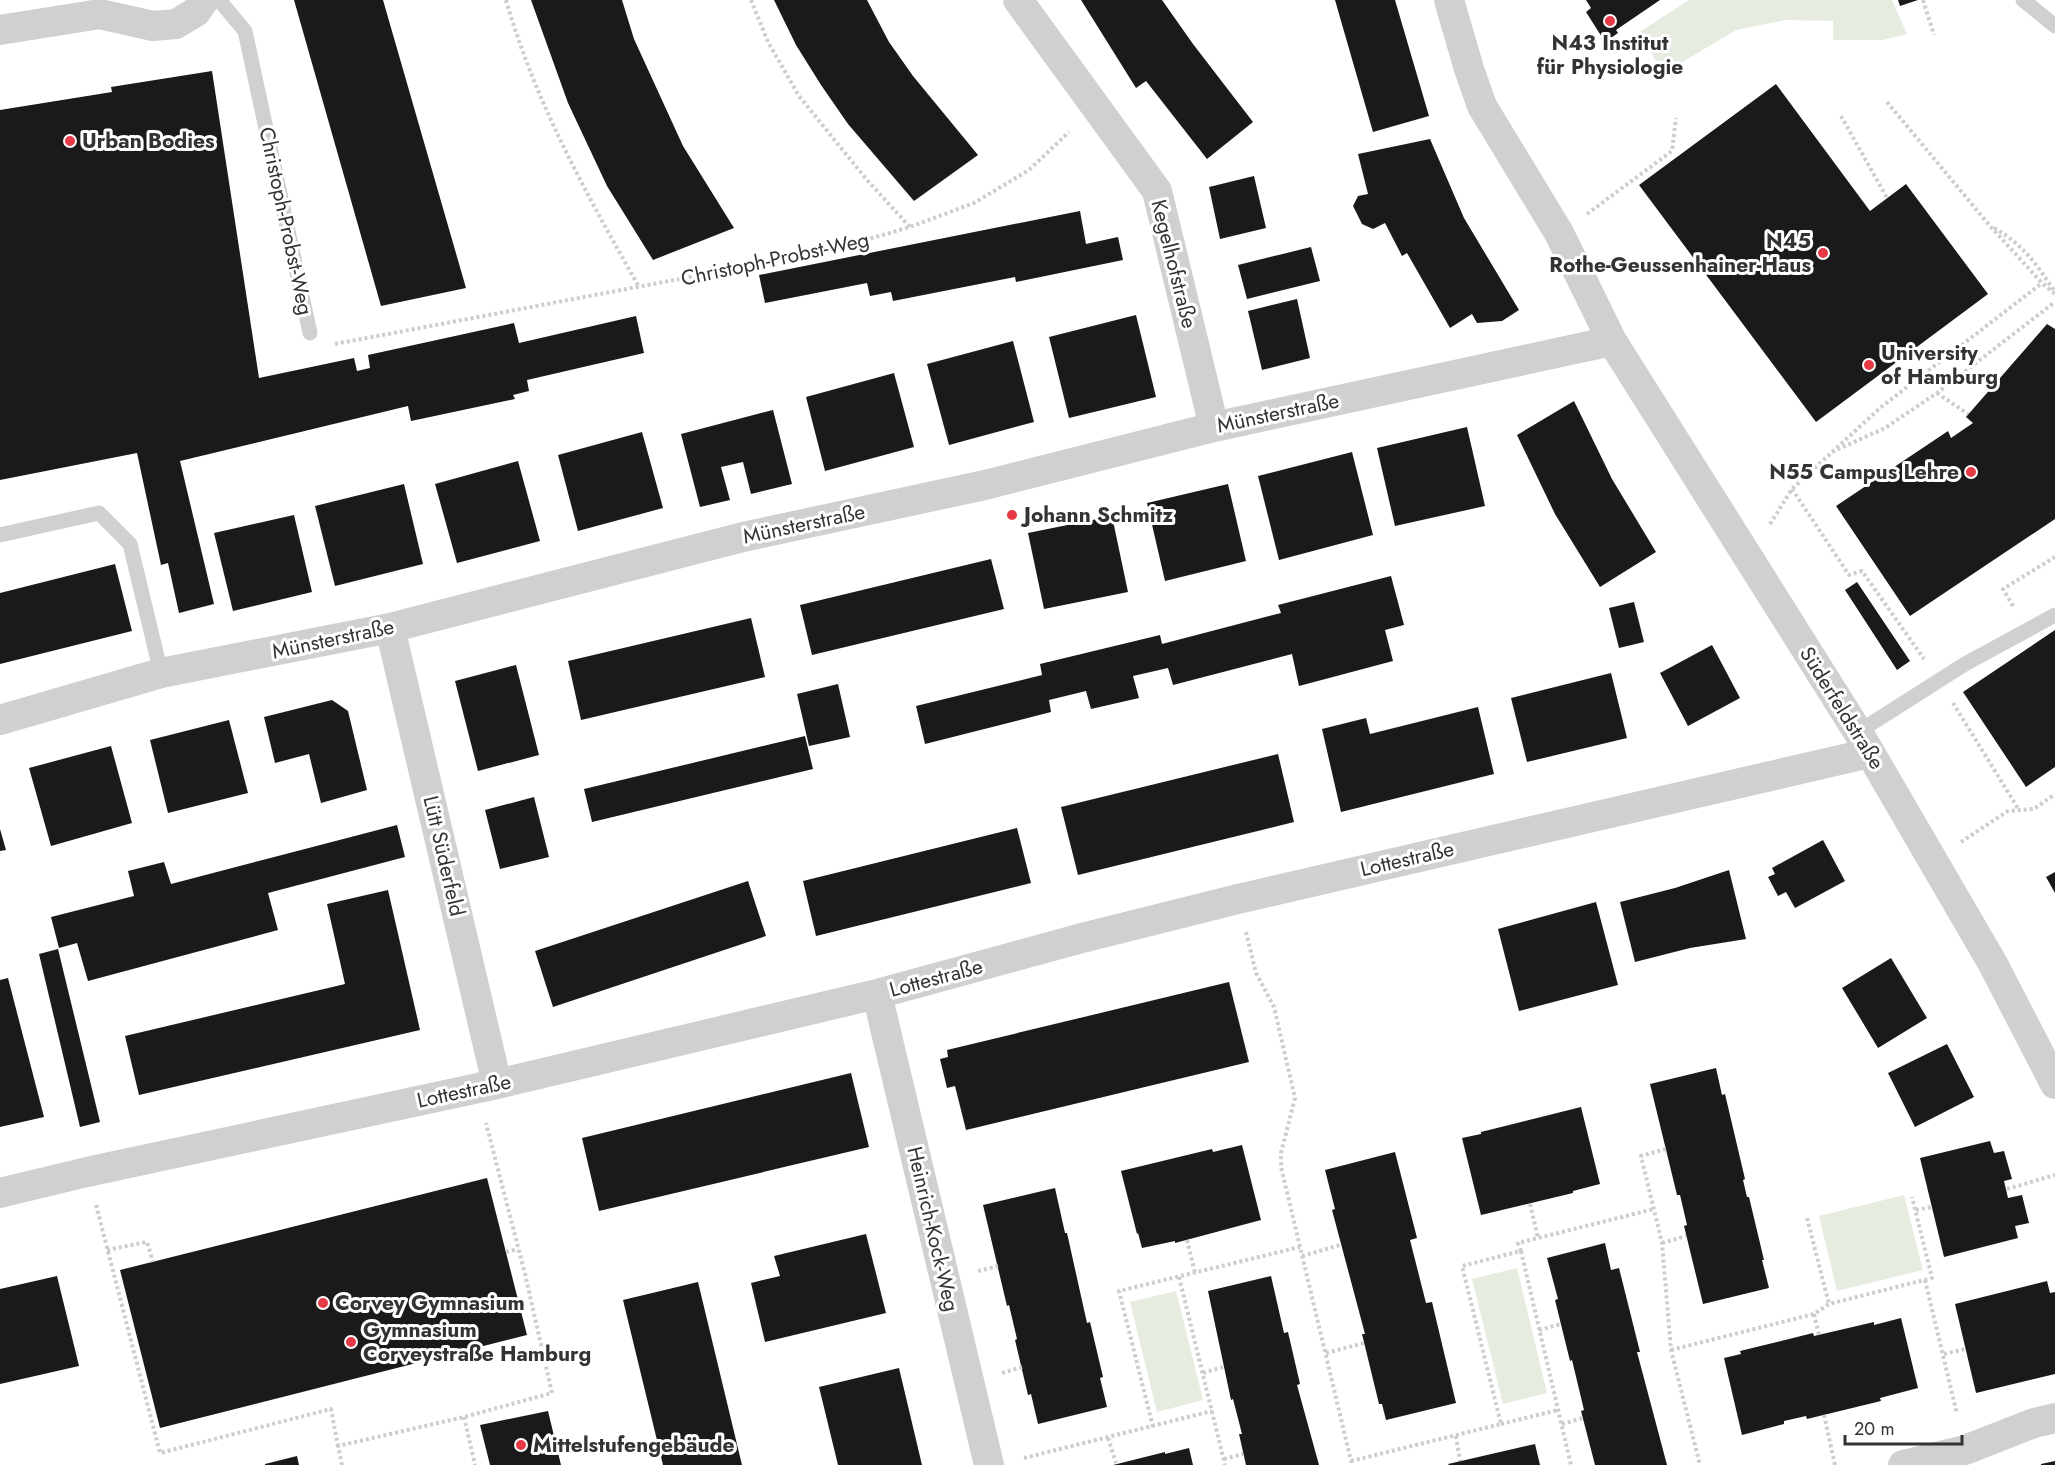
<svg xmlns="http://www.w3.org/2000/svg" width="2055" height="1465" font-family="Jost,sans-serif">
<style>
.green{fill:#e6ecdf}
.building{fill:#1a1a1a}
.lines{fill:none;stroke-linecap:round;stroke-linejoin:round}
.path{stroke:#cdcdcd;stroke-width:4;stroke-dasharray:3 3;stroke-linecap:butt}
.service{stroke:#d0d0d0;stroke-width:15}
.minor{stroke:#d0d0d0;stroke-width:30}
.poi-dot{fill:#e63946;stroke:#fff;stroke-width:2}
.labels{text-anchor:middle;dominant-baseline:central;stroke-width:6;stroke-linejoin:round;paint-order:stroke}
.poi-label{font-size:21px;font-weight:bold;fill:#333;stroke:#fff;text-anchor:start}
.street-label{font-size:21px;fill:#333;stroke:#fff}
</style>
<rect width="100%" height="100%" fill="#fff"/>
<path class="green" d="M1689,0H1892L1907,34L1883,40H1833V21L1785,20L1736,30L1664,73L1638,33Z
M1904,1195L1923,1270L1837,1291L1819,1216Z
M1517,1268L1547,1393L1503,1404L1472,1279Z
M1176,1291L1203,1400L1157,1412L1130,1302Z"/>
<path class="building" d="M294,0H383L466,288L381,306Z
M531,0H622L634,39L683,146L734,228L653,260L607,186L568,103Z
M774,0H867L889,42L913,76L978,155L914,201L848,124L821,85L796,45Z
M1081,0H1162L1193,44L1253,122L1207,159L1146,81L1136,88Z
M1335,0H1395L1429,116L1373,132Z
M1586,0H1660L1616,30L1618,33L1605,42L1586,12L1591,8Z
M1898,0H1918L1900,6Z
M212,71L259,378L354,358L357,371L370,368L368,355L514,323L519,343L636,316L644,353L527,380L529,391L513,395L515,399L411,421L408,406L180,461L214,604L179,613L168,563L161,565L137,453L0,480V110L112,92L111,87Z
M1776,84L1870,211L1906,184L1988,294L1816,422L1639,185Z
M1430,139L1464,218L1519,310L1502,321L1477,323L1472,314L1450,328L1407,253L1402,256L1385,223L1373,229L1362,224L1353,206L1358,196L1368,194L1358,154Z
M1254,176L1266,228L1220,239L1209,187Z
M1080,211L1086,244L1118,237L1123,260L1016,282L1015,277L893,301L891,292L870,296L867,283L765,303L759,275Z
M1311,247L1320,281L1247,299L1238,265Z
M1297,299L1310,358L1262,370L1248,311Z
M1136,315L1156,397L1069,418L1049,337Z
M2047,324L2055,329V519L1910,616L1836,506L1948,431L1951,438L1973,423L1966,417Z
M1013,341L1034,422L949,445L927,364Z
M894,373L914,447L825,471L806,397Z
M1574,401L1612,479L1656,552L1600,587L1555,514L1517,435Z
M773,410L792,484L751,494L743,462L721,467L730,500L700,507L681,434Z
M1467,427L1485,506L1395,526L1377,448Z
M642,432L663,508L578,531L558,455Z
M1352,452L1373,535L1279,560L1258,476Z
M518,461L540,541L457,563L435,484Z
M404,484L423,564L335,586L315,506Z
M1228,484L1246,561L1165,581L1147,503Z
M294,515L312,592L233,611L214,533Z
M1112,516L1128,592L1044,609L1028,533Z
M991,559L1004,609L812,655L800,605Z
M115,564L132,631L0,664V593Z
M1391,576L1404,625L1385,630L1393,661L1299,686L1292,654L1173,685L1168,668L1133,676L1139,698L1091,709L1086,691L1049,700L1051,712L925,744L916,706L1042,675L1040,664L1160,635L1162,644L1281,613L1278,605Z
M1857,582L1910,661L1897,670L1845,590Z
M1634,602L1644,642L1619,648L1609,608Z
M751,618L765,677L581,720L568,661Z
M2055,630V767L2026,787L1963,692Z
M1712,645L1740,698L1688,726L1660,673Z
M516,665L539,755L478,771L455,681Z
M1611,673L1627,738L1527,762L1511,698Z
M838,684L850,737L809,746L797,694Z
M332,700L348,711L367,790L321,803L309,754L275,763L264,717Z
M1478,707L1494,774L1341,812L1322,729L1366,718L1370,734Z
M229,720L248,793L168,813L150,740Z
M805,736L813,769L592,822L584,789Z
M111,746L132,823L51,846L29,768Z
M1278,754L1294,822L1078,875L1061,807Z
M534,797L549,857L500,869L485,810Z
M397,825L405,857L268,893L278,930L88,981L77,943L59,948L51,917L134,896L128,871L164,862L171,884Z
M1017,828L1031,883L816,936L803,881Z
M0,829L6,850L0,851Z
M1823,840L1845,881L1795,908L1786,892L1778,896L1768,877L1775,874L1772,868Z
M1729,870L1746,939L1690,948L1635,962L1620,902L1675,888Z
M2055,872V893L2046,877Z
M748,881L766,936L553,1007L535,951Z
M388,890L420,1030L139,1095L125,1036L345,984L327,904Z
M1596,902L1618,985L1519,1011L1498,929Z
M58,949L100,1122L80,1127L39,954Z
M1891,958L1927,1018L1878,1048L1842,988Z
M8,978L44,1117L0,1127V980Z
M1229,982L1249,1062L966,1130L955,1086L947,1088L940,1059L948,1057L947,1050Z
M1947,1044L1974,1097L1915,1127L1888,1073Z
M1716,1068L1722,1095L1725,1094L1745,1179L1743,1180L1747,1197H1749L1764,1260H1762L1769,1288L1703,1304L1684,1226L1687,1225L1680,1195H1677L1650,1084Z
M851,1073L869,1147L599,1211L582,1138Z
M1581,1107L1600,1184L1573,1191V1193L1481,1215L1462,1138L1481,1134V1132Z
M1990,1141L1994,1153L2004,1151L2012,1179L2004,1181L2008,1198L2022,1195L2029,1223L2015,1226L2018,1238L1944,1257L1920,1158Z
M1242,1145L1261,1220L1175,1243V1241L1142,1248L1138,1233L1137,1234L1121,1171L1212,1149L1213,1152Z
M1395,1152L1417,1238L1410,1240L1426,1303L1432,1302L1456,1403L1386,1420L1382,1404H1379L1362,1334H1365L1332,1210L1335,1209L1325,1170Z
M487,1178L527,1335L160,1428L120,1270Z
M1055,1188L1065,1233H1067L1087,1323L1090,1322L1103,1377L1100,1378L1107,1407L1038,1424L1031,1394L1028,1395L1015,1340L1017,1339L1009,1305L1007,1306L983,1205Z
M866,1234L886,1313L765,1342L751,1283L780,1276L774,1256Z
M1605,1243L1611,1270L1619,1268L1640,1352H1637L1667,1465H1595L1581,1411L1584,1410L1572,1360L1570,1361L1555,1300L1558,1299L1547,1258Z
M57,1276L79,1366L0,1384V1289Z
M1271,1276L1284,1333L1288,1332L1300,1384L1297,1385L1319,1465H1246L1239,1434H1242L1233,1399L1231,1400L1208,1291Z
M2047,1281L2050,1293L2055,1292V1374L1976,1393L1955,1304Z
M698,1282L742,1465H663L623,1300Z
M1901,1318L1918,1388L1880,1398L1881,1401L1807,1419L1806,1416L1784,1421V1424L1742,1435L1724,1358L1741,1354L1740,1351L1813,1333L1814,1336L1874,1322V1325Z
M899,1368L922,1465H838L819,1387Z
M548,1411L561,1465H490L480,1425Z
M1535,1444L1540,1465H1449L1448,1464Z
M1189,1448L1193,1465H1113L1165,1452V1454Z
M297,1456L299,1465H265V1464Z
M2055,1461V1465H2041V1464Z"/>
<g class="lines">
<path class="path" d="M506,0C535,102 587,195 639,287
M751,0L768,42L799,96L867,180L910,227
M1923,0L1934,35
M1887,102L1990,226L2042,283L2055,294
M1841,116L1887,198
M1587,214L1672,151L1676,118
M1994,228C2023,244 2037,265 2055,292
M335,344L828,251L910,227L974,203L1029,170L1069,132
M1937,393L1968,414
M1832,452L1885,428L1937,393L2055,302
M1792,489L1849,575L1862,571L1924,659
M1770,524L1792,489L1880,408L2042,283
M2013,606L2003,589L2055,557
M1953,703L2019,810
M1961,842L2008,811L2034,809L2055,794
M1246,932L1256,973L1274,1007L1295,1098L1281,1153V1167L1352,1465
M1666,1149L1641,1156L1662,1243L1671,1350L1700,1465
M2007,1189L2055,1175
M1530,1204L1538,1238
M96,1205L160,1453L331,1409L338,1446
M1916,1210L1932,1207
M1807,1218L1829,1304
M1187,1240L1195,1273
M1662,1243L1686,1236
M107,1250L147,1242L153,1262
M1521,1251L1571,1465
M506,1252L518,1249
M1302,1256L1340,1245
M978,1271L998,1266
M1179,1277L1225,1465
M1925,1280L1957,1414
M1814,1314L1819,1335
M1539,1330L1561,1324
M1671,1350L1814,1314L1829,1304L1932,1278L1912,1197
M1326,1353L1364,1343
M1944,1354L1965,1349
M1002,1373L1022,1367
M1203,1373L1223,1367
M1824,1415L1835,1465
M464,1417L475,1465
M1501,1424L1558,1410
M1562,1424L1583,1418
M1153,1427L1119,1291L1300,1247
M1456,1436L1460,1461
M1108,1438L1116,1463
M1024,1458L1212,1411
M1224,1459L1243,1454
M1351,1461L1501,1424L1462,1266L1521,1251L1518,1243L1654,1209
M342,1465L338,1446L464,1417L552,1393L525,1274L486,1123"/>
<path class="service" d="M219,0L245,31L310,333
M2023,0L2055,26
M0,535L99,513L130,544L161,673
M1858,732L1965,664L2055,615"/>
<path class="minor" d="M1018,0L1157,191L1214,427
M1449,0L1469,69L1482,106L1559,233L1612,341L1858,732L1993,964L2055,1084
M0,30L100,14L153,26L176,24L196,12L204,0
M390,628L497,1084
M0,720L161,673L390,628L743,537L985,485L1214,427L1612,341
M877,994L989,1465
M0,1193L87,1172L497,1084L877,994L1082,938L1238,899L1870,753
M1903,1465L1965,1450L2034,1423L2055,1418"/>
</g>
<g class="poi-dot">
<circle cx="1610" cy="21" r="6"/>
<circle cx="70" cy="141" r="6"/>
<circle cx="1823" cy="253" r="6"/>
<circle cx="1869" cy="365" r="6"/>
<circle cx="1971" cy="472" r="6"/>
<circle cx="1012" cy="515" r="6"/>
<circle cx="323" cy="1303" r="6"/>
<circle cx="351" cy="1342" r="6"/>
<circle cx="521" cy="1445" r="6"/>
</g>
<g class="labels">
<g class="poi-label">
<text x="1610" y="43" text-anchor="middle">N43 Institut<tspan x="1610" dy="24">für Physiologie</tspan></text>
<text x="82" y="141">Urban Bodies</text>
<text x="1811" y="241" text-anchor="end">N45<tspan x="1811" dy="24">Rothe-Geussenhainer-Haus</tspan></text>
<text x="1881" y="353">University<tspan x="1881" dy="24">of Hamburg</tspan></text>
<text x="1959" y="472" text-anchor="end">N55 Campus Lehre</text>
<text x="1024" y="515">Johann Schmitz</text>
<text x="335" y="1303">Corvey Gymnasium</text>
<text x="363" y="1330">Gymnasium<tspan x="363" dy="24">Corveystraße Hamburg</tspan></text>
<text x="533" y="1445">Mittelstufengebäude</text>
</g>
<g class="street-label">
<text transform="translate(286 221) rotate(78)">Christoph-Probst-Weg</text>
<text transform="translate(775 259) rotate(-12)">Christoph-Probst-Weg</text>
<text transform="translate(1174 264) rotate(76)">Kegelhofstraße</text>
<text transform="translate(1278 413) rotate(-12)">Münsterstraße</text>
<text transform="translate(804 524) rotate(-12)">Münsterstraße</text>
<text transform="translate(333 639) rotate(-12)">Münsterstraße</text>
<text transform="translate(1842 708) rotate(58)">Süderfeldstraße</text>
<text transform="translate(444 856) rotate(77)">Lütt Süderfeld</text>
<text transform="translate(1407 859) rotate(-13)">Lottestraße</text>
<text transform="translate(936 978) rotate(-15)">Lottestraße</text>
<text transform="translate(464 1091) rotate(-12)">Lottestraße</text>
<text transform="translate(933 1229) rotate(77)">Heinrich-Kock-Weg</text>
</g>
</g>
<path d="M1845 1435v9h117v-9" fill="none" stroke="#333333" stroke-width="3"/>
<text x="1854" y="1435" font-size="18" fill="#333333" stroke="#ffffff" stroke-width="4.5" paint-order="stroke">20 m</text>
</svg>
